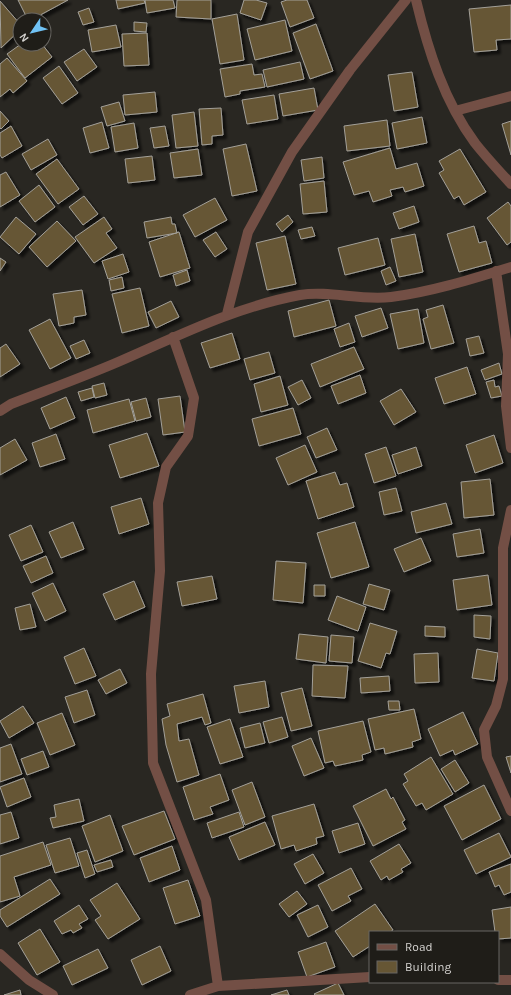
<svg xmlns="http://www.w3.org/2000/svg" width="511" height="995" font-family="Karla,sans-serif">
<style>
.building{fill:#665634;stroke:#a3a099;filter:url(#shadow)}
.lines{fill:none;stroke-linecap:round;stroke-linejoin:round}
.minor{stroke:#734f45;stroke-width:10}
</style>
<defs>
<filter id="shadow"><feDropShadow dx="3.5" dy="3.5" stdDeviation="1" flood-color="#0009"/></filter>
</defs>
<rect width="100%" height="100%" fill="#292722"/>
<path class="building" d="M18,0H68L31,20H28Z
M116,0H144L145,3L118,9Z
M145,0H173L175,8L147,13Z
M177,0H211V19L176,17Z
M244,0H256L267,3L261,20L240,13Z
M287,0H307L314,18L290,27L281,2Z
M0,1L20,24V30L1,48Z
M511,5V39L496,40L497,50L474,52L469,9Z
M89,8L94,22L83,25L78,12Z
M237,14L244,60L220,64L212,19Z
M285,20L292,51L255,60L247,29Z
M134,22L147,23L146,32L134,31Z
M316,24L333,71L310,79L293,33Z
M116,25L121,47L92,52L88,30Z
M147,33L149,65L124,66L122,34Z
M21,44H42L52,57L25,78L7,54Z
M84,49L97,67L77,81L64,62Z
M7,58L27,81L13,93L10,89L0,97V64Z
M300,62L304,79L267,87L263,70Z
M252,64L254,75L262,74L265,87L240,91V94L225,97L220,69Z
M59,66L78,93L62,104L43,78Z
M412,72L418,107L394,111L388,75Z
M314,88L318,110L283,116L279,94Z
M155,92L157,112L125,115L123,95Z
M274,95L278,119L247,124L242,100Z
M119,102L125,121L107,126L101,107Z
M221,108L223,135L212,136V144L202,145L199,109Z
M0,111L9,121L1,129L0,128Z
M194,112L198,146L176,148L172,115Z
M422,117L427,143L397,149L392,123Z
M387,120L390,146L347,151L344,126Z
M511,121V155L502,124Z
M102,122L109,148L90,153L83,128Z
M134,123L138,148L115,152L111,127Z
M11,126L22,146L2,158L0,155V133Z
M165,126L169,146L154,148L150,128Z
M48,139L57,155L31,170L22,154Z
M246,144L257,191L232,196L223,149Z
M390,148L396,169L417,163L424,186L405,192L403,187L390,190L392,196L373,202L369,191L354,195L343,162Z
M198,149L202,175L174,178L170,153Z
M460,149L486,192L464,205L459,196L454,199L439,173L444,170L439,161Z
M152,156L155,180L128,183L125,159Z
M322,157L324,178L304,181L301,160Z
M57,159L79,189L58,204L36,174Z
M6,172L20,195L0,207V175Z
M324,181L327,212L303,214L300,184Z
M39,185L55,207L35,222L19,201Z
M84,196L98,214L83,225L69,207Z
M215,198L227,220L195,237L183,215Z
M508,202L511,206V242L507,245L487,218Z
M414,206L419,222L399,229L393,213Z
M288,215L293,222L282,232L276,224Z
M16,217L36,234L19,254L0,237Z
M104,217L112,229L106,233L117,248L94,263L75,237Z
M171,217L172,224H175L177,233L147,238L144,222Z
M57,221L76,241L47,267L29,247Z
M474,226L479,243L486,241L492,263L459,272L447,234Z
M312,227L315,236L301,239L298,230Z
M179,232L190,268L160,277L149,242Z
M216,232L227,249L215,257L203,240Z
M415,234L423,272L399,277L391,239Z
M285,236L296,284L267,290L256,243Z
M378,238L385,265L345,275L338,248Z
M123,254L129,272L108,279L102,261Z
M0,258L6,262L0,271Z
M390,267L396,281L386,285L381,271Z
M187,270L190,281L176,286L173,275Z
M122,277L124,288L111,291L109,280Z
M140,288L149,326L122,333L112,294Z
M82,290L86,315L74,317V323L59,326L53,294Z
M329,300L336,326L294,337L288,311Z
M171,301L179,317L156,328L148,312Z
M443,305L454,343L431,349L423,319L428,317L426,310Z
M381,308L388,328L362,337L355,316Z
M418,309L424,343L398,349L390,314Z
M50,319L71,358L50,369L29,330Z
M349,323L355,342L340,347L334,329Z
M232,333L240,359L210,368L201,343Z
M479,336L484,353L470,356L466,339Z
M84,340L90,353L76,359L70,346Z
M6,344L20,364L0,377V348Z
M354,347L364,369L320,387L311,364Z
M269,352L275,373L250,380L244,359Z
M499,363L502,374L485,380L481,370Z
M467,367L476,394L444,404L435,378Z
M360,375L366,393L338,404L331,386Z
M280,376L288,405L261,412L254,384Z
M302,380L311,398L298,405L288,387Z
M494,380L495,387L499,386L502,396L491,398L486,382Z
M104,383L107,395L95,398L92,386Z
M92,388L94,397L81,401L78,392Z
M401,389L416,412L394,425L380,401Z
M180,396L185,432L163,435L158,399Z
M66,397L75,418L50,429L41,408Z
M146,398L151,417L136,421L131,402Z
M129,399L135,421L93,433L87,410Z
M293,408L301,434L259,446L252,419Z
M327,428L337,450L316,458L307,437Z
M147,433L159,466L120,478L109,445Z
M56,434L65,459L40,467L32,443Z
M494,435L503,463L475,473L466,445Z
M15,439L27,460L0,475V448Z
M305,445L317,472L288,485L276,458Z
M386,447L396,476L374,483L365,454Z
M416,447L422,466L398,474L392,455Z
M335,472L340,485L347,483L354,507L318,519L306,481Z
M490,479L494,515L464,518L461,482Z
M396,488L402,511L384,515L379,492Z
M141,498L149,524L119,534L111,507Z
M446,503L452,524L416,533L411,512Z
M73,522L84,549L61,558L49,532Z
M355,522L369,567L331,578L317,533Z
M31,525L43,552L21,561L9,535Z
M480,529L484,553L457,557L453,534Z
M421,538L431,561L404,572L394,549Z
M46,556L53,573L31,583L23,566Z
M276,561L306,563L303,603L273,600Z
M488,575L492,605L457,610L453,580Z
M212,576L217,599L182,606L177,582Z
M134,581L145,607L115,620L103,594Z
M53,583L66,611L45,621L32,593Z
M369,584L390,590L384,610L363,604Z
M314,585H325V596H314Z
M337,596L366,607L358,631L328,620Z
M30,604L36,627L20,630L15,608Z
M474,615L491,616L490,639L474,637Z
M370,623L397,631L390,654L386,653L381,668L358,661Z
M425,626L445,627V637L425,636Z
M299,634L328,637L326,663L296,659Z
M331,635L354,637L352,663L329,661Z
M84,648L96,676L75,684L64,657Z
M477,649L498,653L494,681L472,678Z
M438,653L439,682L415,683L414,654Z
M313,665L348,666L345,698L312,696Z
M120,669L127,683L106,694L98,680Z
M389,676L390,691L361,693L360,678Z
M265,681L269,707L239,713L234,686Z
M302,688L312,726L291,731L281,693Z
M87,690L95,715L74,723L65,697Z
M203,694L211,723L205,725L202,717L177,724L179,741L189,739L199,775L177,782L166,745L162,719L170,716L167,704Z
M388,701H399L400,710H389Z
M23,706L34,723L9,738L0,721Z
M414,709L421,739L412,742L413,747L385,754L384,748L375,750L368,719Z
M463,712L478,744L455,755L453,750L440,756L428,729Z
M62,713L75,745L50,755L37,723Z
M282,717L288,737L269,743L263,722Z
M230,719L243,757L220,764L207,727Z
M363,721L371,752L362,755L363,760L335,766L333,761L325,763L318,731Z
M260,723L265,743L245,748L240,728Z
M311,738L324,768L304,776L292,746Z
M11,744L22,774L0,782V748Z
M43,751L49,767L27,775L21,759Z
M511,756V773L506,757Z
M431,757L453,794L426,810L422,803L416,806L403,784L408,781L404,774Z
M455,760L469,783L455,792L441,769Z
M220,774L229,800L210,807L213,814L194,820L183,787Z
M24,778L31,797L7,807L0,787Z
M252,782L265,817L245,825L232,790Z
M484,785L501,819L462,840L444,806Z
M386,789L391,799L393,797L405,820L402,822L406,829L373,846L353,806Z
M79,799L84,821L53,828L50,818L56,817L54,805Z
M314,804L324,836L316,838L317,844L296,851L294,845L281,849L272,816Z
M164,811L175,839L134,855L122,826Z
M11,812L19,838L0,844V815Z
M239,812L244,827L212,838L207,823Z
M110,815L123,851L95,862L82,826Z
M265,822L275,845L239,860L229,837Z
M358,823L365,844L339,853L332,831Z
M499,833L511,857L476,874L464,850Z
M70,838L79,866L55,873L46,845Z
M43,842L51,865L14,877L20,896L0,902V856Z
M399,844L411,863L401,869L403,872L389,880L387,876L381,880L370,861Z
M172,846L180,870L149,882L140,858Z
M87,850L95,874L85,878L77,853Z
M313,854L324,873L305,884L294,864Z
M111,860L113,867L97,872L94,865Z
M511,864V892L504,895L499,885L495,887L489,872Z
M351,868L362,889L348,896L351,901L332,911L318,885Z
M50,879L60,894L7,927L0,916V910Z
M188,880L200,916L175,924L163,888Z
M117,883L140,919L108,939L95,920L101,916L90,900Z
M297,891L307,904L289,917L279,904Z
M375,904L393,930L390,932H370V946L353,957L335,931Z
M79,905L88,919L79,924L82,928L73,933L71,930L62,934L54,921Z
M318,905L328,927L308,937L297,915Z
M511,907V938L498,939V932H495L492,910Z
M40,929L60,962L37,975L18,943Z
M326,942L335,967L307,977L298,952Z
M160,946L171,971L142,985L131,960Z
M98,949L108,968L72,985L63,966Z
M338,983L344,995H315L314,994Z
M20,990L21,995H4Z
M287,990L289,995H271Z"/>
<g class="lines">
<path class="minor" d="M416,0C428,50 444,101 475,143C486,157 499,171 511,184
M455,111L511,96
M496,271L508,354L506,406L511,448
M227,314L248,232L292,152L350,70L406,0
M173,337L194,398L188,436L166,467L158,503L160,571L151,674L153,763L206,900L218,986
M0,411L11,404C47,390 83,377 118,362C178,336 235,307 300,295C330,290 360,301 391,297C431,292 472,279 511,267
M511,510L503,548V679L496,706L484,730L487,757L511,811
M0,954L29,980L53,995
M498,980H511
M190,995L218,986L370,977"/>
</g>
<rect x="369" y="931" width="130" height="52" fill="#1f1d18" stroke="#686662"/>
<rect x="377" y="944" width="20" height="6" fill="#734f45" stroke="#686662"/>
<text x="405" y="951" font-size="12" fill="#d5d3d0">Road</text>
<rect x="377" y="961" width="20" height="12" fill="#665634" stroke="#686662"/>
<text x="405" y="971" font-size="12" fill="#d5d3d0">Building</text>
<g transform="translate(32 32) rotate(235)"><circle r="19" fill="#1f1d18" stroke="#686662"/>
<path d="M0-3L7 15L0 10L-7 15Z" fill="#70c2f4"/>
<text y="-6" font-size="11" font-weight="bold" text-anchor="middle" fill="#d5d3d0">N</text>
</g>
</svg>
